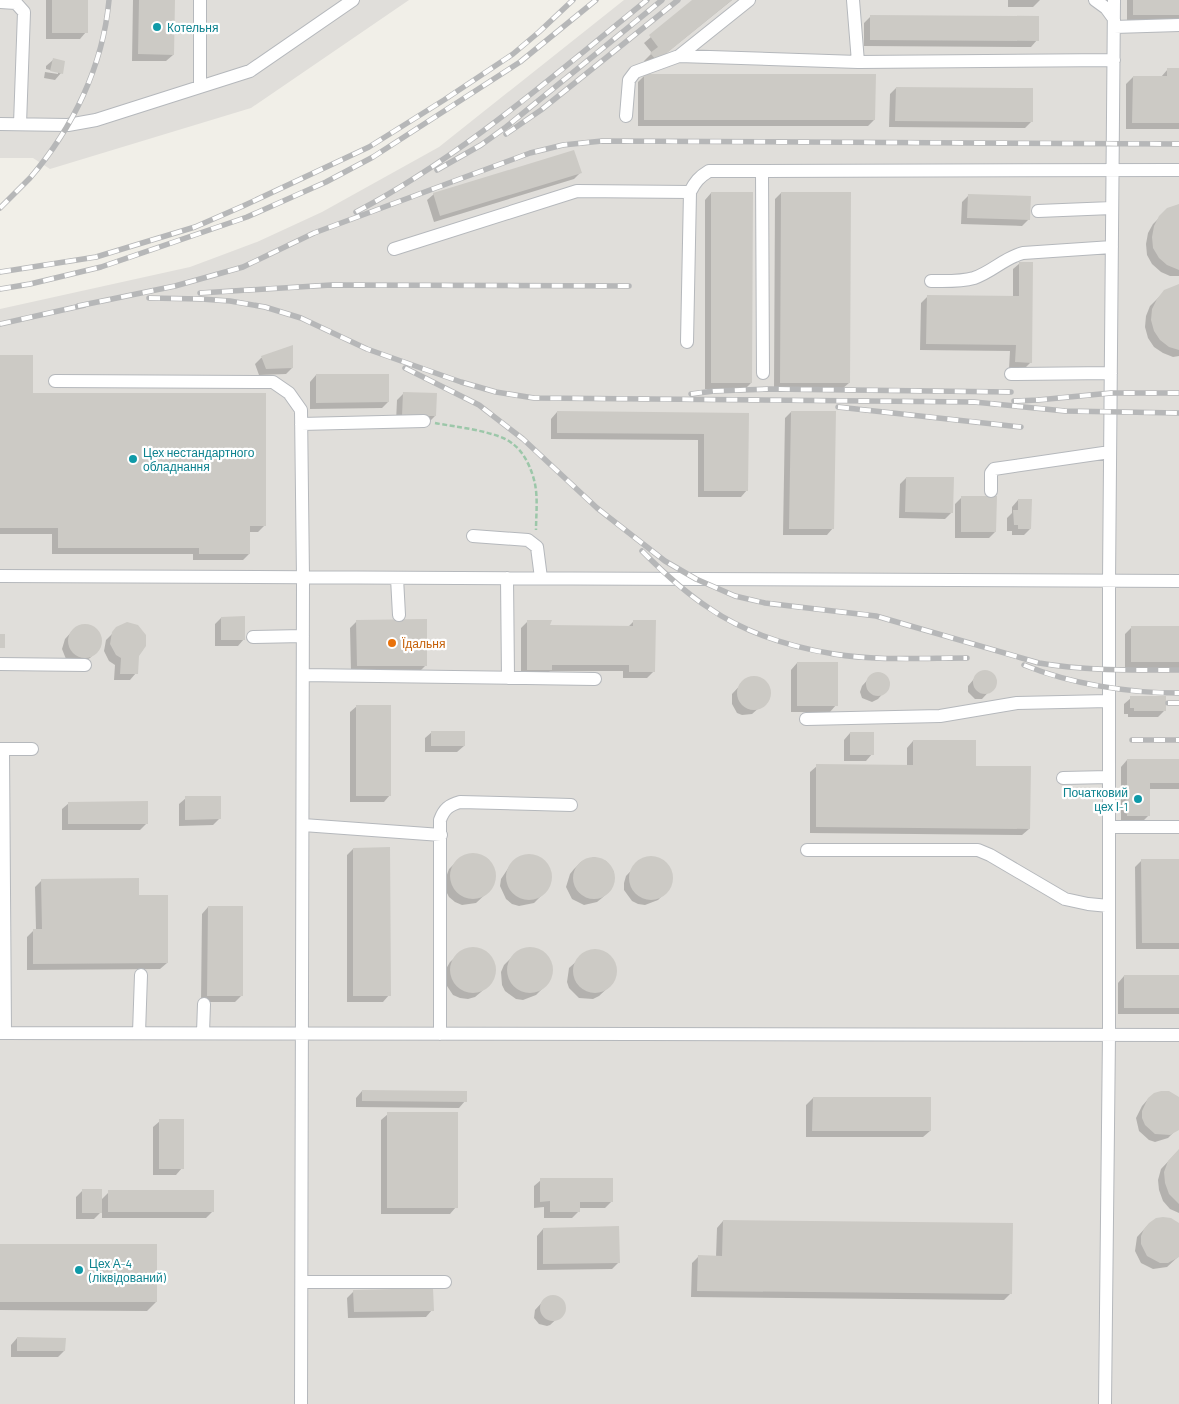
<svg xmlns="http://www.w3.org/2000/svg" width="1179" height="1404" font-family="Barlow,sans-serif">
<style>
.industrial{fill:#e0deda}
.shadow{fill:#0003}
.building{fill:#cccac5}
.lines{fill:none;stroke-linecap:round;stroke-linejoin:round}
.minor-casing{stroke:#b5b8bc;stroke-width:14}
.path{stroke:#9cc7a9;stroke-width:2.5;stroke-dasharray:5 2.5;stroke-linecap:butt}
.minor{stroke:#fff;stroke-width:12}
.rail-casing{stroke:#b6b7b8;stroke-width:5.5}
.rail{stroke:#fff;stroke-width:4;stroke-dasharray:11;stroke-linecap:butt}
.culture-dot{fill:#0f9aa8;stroke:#fff;stroke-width:2}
.food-dot{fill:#e8710a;stroke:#fff;stroke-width:2}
.labels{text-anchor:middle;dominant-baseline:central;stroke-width:4.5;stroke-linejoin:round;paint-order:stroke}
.culture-label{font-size:12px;fill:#0d838f;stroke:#fff;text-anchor:start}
.food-label{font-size:12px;fill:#c56008;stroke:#fff;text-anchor:start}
</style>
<rect width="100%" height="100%" fill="#f1efe8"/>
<path class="industrial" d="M0,0H409L251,108L50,169L33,158H0Z
M624,0H1179V1404H0V309L190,267L257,242L322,212L439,147Z"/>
<path class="shadow" d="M46,0H86V32L80,39H46Z
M133,0H174L173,55L166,61H132Z
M694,0H732L649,67L644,61L652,53L644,43Z
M1008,0H1040L1033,7H1008Z
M1127,0H1179V21H1127Z
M871,16L1037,40L1031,47L864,46V23Z
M53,60L61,73L55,80L44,78L45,72L58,74V72L46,69V66Z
M1168,69H1179V129H1126V84L1133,77H1161Z
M645,75L874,120L868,126H638V82Z
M896,88L1031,122L1025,128L889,127L890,94Z
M580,173L574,179L434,222L427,200L434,194Z
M711,193L751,383L745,389H705V200Z
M781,193L849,383L842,389H774L775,199Z
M968,196L1029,219L1022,226L961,224L962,202Z
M1179,205V276H1170L1161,272L1152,264L1147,255L1146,244L1148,233L1153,224L1160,217Z
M1020,263L1031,362L1024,369H1009L1010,351L920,350L921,303L928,296L1013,297V269Z
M1179,285V356L1173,357L1163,353L1154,347L1148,338L1145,327L1146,316L1150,306L1165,291Z
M292,347V368L286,374L259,375L255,364L261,358Z
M0,356L31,394L265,525L258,532H249V554L243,560H193V554H52V534H0Z
M316,375L388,402L382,408L310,409V382Z
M403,394L435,416L429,422H396L397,400Z
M557,412L748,414L747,490L741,497H698V440L551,439V419Z
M791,412L833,528L827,535H783L785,418Z
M906,478L952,512L945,519L899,518L900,484Z
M962,497L995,532L989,538H955V504Z
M1018,500L1030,529L1024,535H1012V531H1007V518L1012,513V507Z
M221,618L244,639L238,646H215V624Z
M357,621L426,665L419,672H351L350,628Z
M528,621L549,626L628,627L633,622L654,671L647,678H623V671H550L545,676H521V628Z
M85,625L90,626L98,632L101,642L97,651L90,658L80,663L66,659L62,649L65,639L75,628Z
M1131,628H1179V668H1125V634Z
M113,633L146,640L142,651L138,656L136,673L130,680H114L115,665L109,661L104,651L106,640Z
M797,663L836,705L830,712H791V670Z
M989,672L994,677L996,684L982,699H975L968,692V686L979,673Z
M878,674L885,676L888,682L887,689L878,699L872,702L862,698L860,692L862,686L871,676Z
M751,677H756L765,682L769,691L767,701L752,714L742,715L737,713L732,704V694L746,679Z
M1131,698L1164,711L1158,717H1128V714H1124V704Z
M357,706L390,795L384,802H350V712Z
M432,732L464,746L457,752H425V738Z
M850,733L872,754L866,761H844V740Z
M913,741L975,767L1029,829L1022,835L810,833V772L817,766H907V748Z
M1127,760H1179V789H1149V815L1142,822H1121V767Z
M186,798L219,819L213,825L179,826V804Z
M69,803L147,823L140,830H62V809Z
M353,849L389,995L383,1002H347V855Z
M475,854L488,859L495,871L493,885L489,891L476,903L462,905L455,902L449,897L446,891L444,883L449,869L456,862L468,855Z
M522,857H536L547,864L551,877L546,891L534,903L519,906L512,904L506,899L500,886L501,879L509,867Z
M594,857L606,861L614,872V879L609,891L602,898L597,902L584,905L572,899L566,887L570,874L574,869L581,862Z
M648,857L661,859L670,868L671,881L665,893L658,900L645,905L638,904L632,901L624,890V883L626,876L642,859Z
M1142,860H1179V949H1136L1135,867Z
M42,880L138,896L167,963L160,969L27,970V937L34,930H36L35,887Z
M208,907L241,996L235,1002H201L202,914Z
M475,948L488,954L492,959L494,972L488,985L481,992L475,997L468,999L460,998L453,995L445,983L446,969L450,962L462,951Z
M524,949H531L539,950L545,955L549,961L552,968L551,976L543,988L536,995L523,1000L516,999L505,991L502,985L501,972L504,965L517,952Z
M593,950L600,951L611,958L616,971L615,978L612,984L599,996L593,999L579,998L569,988L567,982L569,968L587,952Z
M1124,976H1179V1014H1118V983Z
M362,1091L465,1101L459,1108L356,1107V1098Z
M813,1098L930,1131L923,1137H806V1105Z
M1149,1098L1179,1099V1127L1168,1138L1155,1142L1149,1140L1139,1131L1136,1118L1142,1106Z
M388,1114L456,1207L450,1214H381V1120Z
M160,1121L182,1168L176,1175H153V1127Z
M1179,1150V1213L1170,1209L1163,1201L1159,1190L1158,1180L1161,1169Z
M541,1180L612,1201L605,1208H579V1211L572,1218H544V1207L534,1208V1186Z
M83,1190L101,1200L109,1192L213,1211L206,1218H102V1211L94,1219H76V1197Z
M723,1221L1011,1293L1004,1300L691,1297L692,1263L698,1257H716L717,1228Z
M1149,1224H1179V1256L1167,1267L1153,1269L1141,1263L1135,1251L1137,1237Z
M543,1229L619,1262L612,1269L537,1270V1236Z
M0,1245L156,1302L147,1311L0,1310Z
M354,1291L432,1310L426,1317L348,1318L347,1298Z
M551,1296L558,1297L563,1302V1313L550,1325L547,1326L539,1324L534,1318L535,1310L544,1300Z
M17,1338L64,1351L58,1357H11V1345Z"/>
<path class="building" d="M52,0H88V33H52Z
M139,0H175L174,55L138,54Z
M692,0H732L657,61L650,53L658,47L649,35Z
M1133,0H1179V15H1133Z
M870,15L1039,16V41L870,40Z
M53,58L65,61L63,74L50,71Z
M1167,68H1179V123H1132L1133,76H1167Z
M644,74H876L875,120H644Z
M896,87L1033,88V122L895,121Z
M574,150L582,173L440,216L433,193Z
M711,192H753L752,383H711Z
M781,192H851L850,383H780Z
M968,194L1031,196L1030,220L967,218Z
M1179,204V270L1167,265L1159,258L1153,248L1152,237L1154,226L1159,216L1167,208Z
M1019,262H1033L1032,363L1015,362L1016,345L926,344L927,295L1019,296Z
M1179,284V350L1169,347L1160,340L1154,331L1151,320L1152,309L1157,299L1164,290Z
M293,345V368L266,369L261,356Z
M0,355H33V393H266V526H250V554H199V548H58V528H0Z
M316,374H389V402L316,403Z
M403,392L437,393L436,416H402Z
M557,411L749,413L748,491H704V434L557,433Z
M791,411H836L834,529H789Z
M906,477H954L953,513L905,512Z
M961,496H997L996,532H961Z
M1018,499H1032L1031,529H1018V525H1014L1013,510H1018Z
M245,616V640H221V617Z
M427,619V666H357L356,620Z
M527,620H552L550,625L633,626V620H656L655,672H629V665H552V670H527Z
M127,622L138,625L146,635V646L139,656L138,674H120L121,658L116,655L110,644L112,632L116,627Z
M68 641a17 17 0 1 1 34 0a17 17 0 1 1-34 0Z
M1131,626H1179V662H1131Z
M0,634H5V648H0Z
M797,662H838V706H797Z
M973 682a12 12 0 1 1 24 0a12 12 0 1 1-24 0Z
M866 684a12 12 0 1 1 24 0a12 12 0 1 1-24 0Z
M737 693a17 17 0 1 1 34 0a17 17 0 1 1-34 0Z
M1130,696H1166V711H1134V708H1130Z
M356,705H391V796H356Z
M431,731H465V746H431Z
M850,732H874V755H850Z
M913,740H976V766H1031L1030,829L816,827V764L913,765Z
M1127,759H1179V783H1150V816H1127Z
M185,796H221V819L185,820Z
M148,801V824H68V802Z
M390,847L391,996H353V848Z
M450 876a23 23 0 1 1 46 0a23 23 0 1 1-46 0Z
M506 877a23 23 0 1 1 46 0a23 23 0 1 1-46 0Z
M629 878a22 22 0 1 1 44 0a22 22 0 1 1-44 0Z
M573 878a21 21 0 1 1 42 0a21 21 0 1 1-42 0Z
M1141,859H1179V943H1142Z
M139,878V895H168V963L33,964V929H42L41,879Z
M208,906H243V996H207Z
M507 970a23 23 0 1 1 46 0a23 23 0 1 1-46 0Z
M450 970a23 23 0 1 1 46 0a23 23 0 1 1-46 0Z
M573 971a22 22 0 1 1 44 0a22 22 0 1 1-44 0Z
M1124,975H1179V1008H1124Z
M362,1090L467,1091V1102L362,1101Z
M1161,1091H1169L1179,1097V1130L1170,1135L1155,1134L1145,1125L1142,1118V1111L1148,1098L1154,1093Z
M813,1097H931V1131H812Z
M387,1112H458V1208H387Z
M159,1119H184V1169H159Z
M1179,1149V1204L1169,1194L1165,1183L1164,1172L1168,1161Z
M540,1178H613V1202H580V1212H550V1201L540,1202Z
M82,1189H102V1213H82Z
M108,1190H214V1212H108Z
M1163,1217L1171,1218L1179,1223V1257L1168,1263H1160L1147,1256L1141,1244V1236L1144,1229L1149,1223L1156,1218Z
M723,1220L1013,1223L1012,1294L697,1291L698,1255L722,1256Z
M619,1226L620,1263L543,1264V1228Z
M0,1244H157V1302H0Z
M433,1288L434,1311L354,1312L353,1290Z
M540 1308a13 13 0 1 1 26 0a13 13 0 1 1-26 0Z
M17,1337L66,1338L65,1351H17Z"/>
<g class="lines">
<defs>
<path id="minor" d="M200,0V86
M853,0L858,62
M1095,0L1106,8L1114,19
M0,2L16,3L24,12L20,124
M1114,27L1179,25
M679,56L749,0
M626,116L629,80L635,72L679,56L858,62L1114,60
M0,124L68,125L96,120L250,71L353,0
M762,171L763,373
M1038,211L1112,208
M394,249L577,191L690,192
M931,281C945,281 960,282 974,278C992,272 1004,258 1023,253L1112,247
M687,342L690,192C695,182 699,177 709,171L1179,170
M1011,374L1111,373
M55,381L273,382L289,393L301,410L303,578L301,1404
M301,424L424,421
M991,491V473L994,469L1110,452
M473,536L528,540L537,547L541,578
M0,576L1179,581
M397,578L399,615
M507,578L508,678
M253,637L303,636
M0,664L85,665
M303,675L595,679
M806,719L940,716L1017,703L1109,701
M0,749H32
M3,749L5,1033
M1063,778L1109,777
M303,825L441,835
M1109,827H1179
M807,850H978L990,855L1065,899L1088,904L1109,906
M0,1033L1179,1035
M139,1033L141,975
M203,1033L204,1004
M440,1034V820C444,809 449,805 460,802L571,805
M302,1282H445
M1105,1404L1109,1034V581L1114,0"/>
</defs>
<use href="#minor" class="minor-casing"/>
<path class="path" d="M435,423C455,427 498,431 513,444C525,453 532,470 535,484C538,499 536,516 536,530"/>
<use href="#minor" class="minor"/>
<defs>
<path id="rail" d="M506,134L541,110L678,0
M437,170L481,145L506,127L662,0
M0,208C10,198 20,188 30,178C73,128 103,66 109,0
M356,212C463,156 554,75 647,0
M0,272L96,257L195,227L243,206L369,147L444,100L513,54L539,32L573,0
M0,289L30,284L101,267L247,217L326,182L373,157L520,62L596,0
M200,293L331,285L629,286
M149,298L201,299L230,301L265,307L301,318L367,349L461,382L496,392L534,398L974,402L1065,411L1179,413
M78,306L175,286L243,267L314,233L530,153L563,145L602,141L1179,144
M0,324L85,305
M405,368L479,405L523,439L597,508L665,561L696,579L735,596L765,603L876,616L1039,663C1086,671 1132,670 1179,670
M691,394L714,391L770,389L1011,392
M1014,401L1038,400L1111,393H1179
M838,407L1021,427
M642,551C663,572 684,592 709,608C745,633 791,647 834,654C876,661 924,658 967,658
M1024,665C1071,684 1128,693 1179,693
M1168,703H1179
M1132,740H1179"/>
</defs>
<use href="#rail" class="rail-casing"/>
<use href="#rail" class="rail"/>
</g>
<g class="culture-dot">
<circle cx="157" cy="27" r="5"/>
<circle cx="133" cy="459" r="5"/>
<circle cx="1138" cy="799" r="5"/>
<circle cx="79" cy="1270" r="5"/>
</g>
<circle class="food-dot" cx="392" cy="643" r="5"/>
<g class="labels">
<g class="culture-label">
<text x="167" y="27">Котельня</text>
<text x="143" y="452">Цех нестандартного<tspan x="143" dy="14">обладнання</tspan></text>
<text x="1128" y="792" text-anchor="end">Початковий<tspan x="1128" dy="14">цех І-1</tspan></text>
<text x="89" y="1263">Цех А-4<tspan x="89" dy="14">(ліквідований)</tspan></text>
</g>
<g class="food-label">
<text x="402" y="643">Їдальня</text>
</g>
</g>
</svg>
